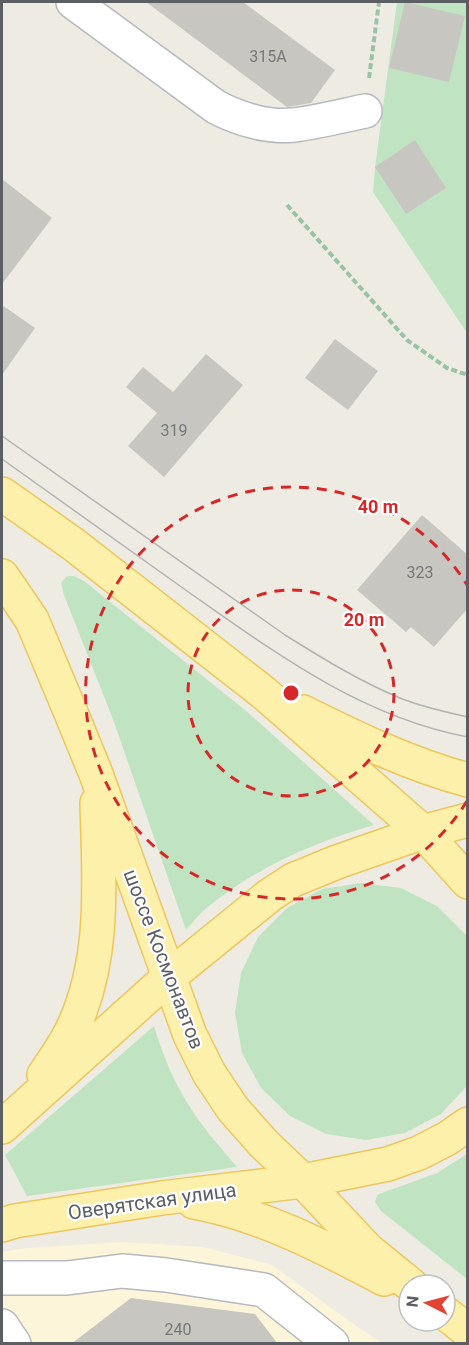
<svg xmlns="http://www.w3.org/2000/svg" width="469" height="1345" font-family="Roboto,sans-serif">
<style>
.commercial{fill:#fdf5d9}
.green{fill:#c0e4c1}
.building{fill:#c8c6c0}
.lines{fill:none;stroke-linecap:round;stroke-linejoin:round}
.minor-casing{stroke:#b6b9bd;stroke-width:36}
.major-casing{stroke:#ecc75d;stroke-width:36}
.path{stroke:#98c3a5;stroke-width:4;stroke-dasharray:6 3;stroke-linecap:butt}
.minor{stroke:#fff;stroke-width:33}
.major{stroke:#fcf0aa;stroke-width:33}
.tram{stroke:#b2b3b3;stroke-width:1.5}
.ring{fill:none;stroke:#d62828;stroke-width:3;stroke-dasharray:10 8}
.labels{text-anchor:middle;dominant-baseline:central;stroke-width:4.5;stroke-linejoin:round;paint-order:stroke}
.number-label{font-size:16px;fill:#76797a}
.street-label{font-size:20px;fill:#5b5f63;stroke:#fff}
.centre{fill:#d62828;stroke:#fff;stroke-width:3}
.ring-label{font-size:18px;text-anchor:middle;font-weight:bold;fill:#d62828;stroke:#fff;stroke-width:4.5;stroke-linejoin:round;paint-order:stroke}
</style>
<rect width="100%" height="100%" fill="#eeebe3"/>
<path class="commercial" d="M122,1242L203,1247L272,1265L359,1328L383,1343L2,1344V1252L27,1248Z"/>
<path class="green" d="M397,2H467V333L373,192L375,167Z
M69,576H74L84,581L245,710L374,825C315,842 257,867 209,906C200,913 193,922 186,930L114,722L64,595L61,583L66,577Z
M361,883L401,888L437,906L468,937L467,1086L441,1114L405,1133L366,1140L326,1134L290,1116L261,1088L242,1053L235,1013L241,973L258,937L287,908L322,889Z
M154,1026C162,1053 173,1080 188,1104C202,1127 220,1147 237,1167L27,1196L5,1155Z
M467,1154V1279L381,1211L375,1202L377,1196L379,1194L437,1173Z"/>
<path class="building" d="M146,2H243L335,70L311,103L287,107Z
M405,2L465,16L449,82L389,68Z
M415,140L446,188L406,214L375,167Z
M2,179L52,218L2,284Z
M2,305L35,328L2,375Z
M335,339L378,371L348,410L305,378Z
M206,354L243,385L164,477L128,446L157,413L126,387L143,367L173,392Z
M422,515L468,555V608L434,647L411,627L406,632L357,590Z
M131,1298L255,1314L278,1344H71Z"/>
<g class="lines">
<defs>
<path id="minor" d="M73,2L216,107C239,119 268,128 294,125C318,122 341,116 365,111
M2,1278H67L122,1271L166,1275L264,1290L332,1344
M2,1326L14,1344"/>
<path id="major" d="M2,494L73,544L264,693L423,832L468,882
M2,576L32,620L71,713L96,774L190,1035L209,1073L233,1109L264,1144L303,1181L368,1250L411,1285
M303,712C355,738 411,765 468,780
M44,1075C54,1060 65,1045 73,1028C106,958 99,878 97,803
M2,1127L169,977L270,895L293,880L337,862L423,832L468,820
M194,1202C261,1214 324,1247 384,1279
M2,1225L15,1221L162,1198L303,1181L388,1164L419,1153L448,1138L468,1124
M445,1313L468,1331"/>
</defs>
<use href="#minor" class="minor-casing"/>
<use href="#major" class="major-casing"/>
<path class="path" d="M369,78L379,2
M287,205L407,340L447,368L468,375"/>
<use href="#minor" class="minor"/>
<use href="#major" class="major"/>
<path class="tram" d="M2,436L285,635C322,658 359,681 400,698C422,707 445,712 468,717
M2,459C63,503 125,547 187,591C274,652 361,717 468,737"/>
</g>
<g class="ring">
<circle cx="291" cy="693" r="103"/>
<path d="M467 801A206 206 0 1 1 467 585"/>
</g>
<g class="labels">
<g class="number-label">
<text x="268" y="56">315А</text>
<text x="174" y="430">319</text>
<text x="420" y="572">323</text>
<text x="178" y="1329">240</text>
</g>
<g class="street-label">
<text transform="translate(164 959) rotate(69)">шоссе Космонавтов</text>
<text transform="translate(152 1201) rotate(-8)">Оверятская улица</text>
</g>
</g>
<circle cx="291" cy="693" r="9" class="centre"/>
<g class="ring-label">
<text x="378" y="513">40 m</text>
<text x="364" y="626">20 m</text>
</g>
<rect width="469" height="1345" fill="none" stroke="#5b5f63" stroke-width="6"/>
<g transform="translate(427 1303) rotate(276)"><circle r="28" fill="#ffffff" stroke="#bdbfc1" stroke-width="1.5"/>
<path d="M0-4.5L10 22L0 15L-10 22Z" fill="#e34534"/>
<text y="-9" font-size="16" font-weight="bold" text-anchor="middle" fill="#5b5f63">N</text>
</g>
</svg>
